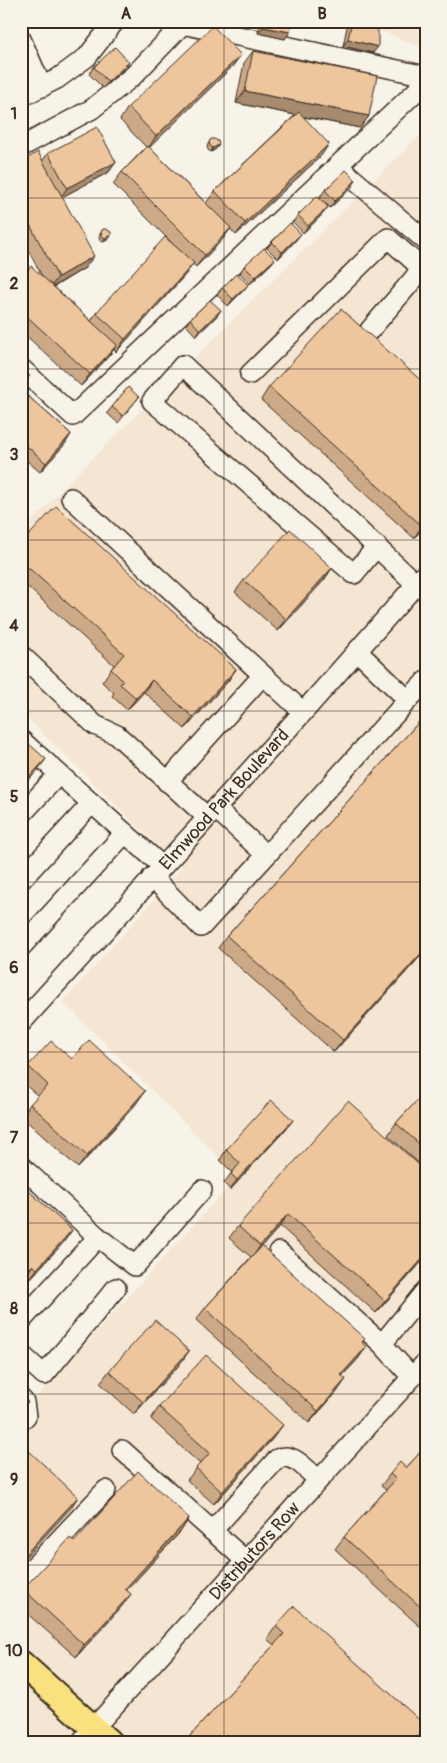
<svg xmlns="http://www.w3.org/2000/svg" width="447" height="1763" font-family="Pangolin,sans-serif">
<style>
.built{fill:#f4e6d2}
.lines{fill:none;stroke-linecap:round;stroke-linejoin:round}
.minor-casing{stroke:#3b2a1e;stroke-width:22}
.major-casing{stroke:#3b2a1e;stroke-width:28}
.minor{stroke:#f7f3e8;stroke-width:19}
.major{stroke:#fae180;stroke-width:24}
.wall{fill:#ccaa87;stroke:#3b2a1e}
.shaded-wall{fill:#a68b6e;stroke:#3b2a1e}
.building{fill:#edc69d;stroke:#3b2a1e}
.grid{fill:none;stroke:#3b2a1e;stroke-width:1;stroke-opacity:0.55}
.labels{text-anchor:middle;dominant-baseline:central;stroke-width:4;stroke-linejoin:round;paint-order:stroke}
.street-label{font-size:18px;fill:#3b2a1e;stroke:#f7f3e8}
.neatline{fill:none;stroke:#3b2a1e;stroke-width:2}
.grid-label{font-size:16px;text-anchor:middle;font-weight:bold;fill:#3b2a1e}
</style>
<rect width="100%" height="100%" fill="#f7f3e8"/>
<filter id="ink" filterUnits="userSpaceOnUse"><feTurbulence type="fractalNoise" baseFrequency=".02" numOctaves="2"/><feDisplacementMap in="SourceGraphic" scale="10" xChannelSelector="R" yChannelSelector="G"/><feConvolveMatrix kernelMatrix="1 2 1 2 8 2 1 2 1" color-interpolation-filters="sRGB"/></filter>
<g filter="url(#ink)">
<path class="built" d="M356,21H426V49Z
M426,129V1742H21V1414L238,1176L63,1002L181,869L21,712V533L74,477Z"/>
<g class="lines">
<defs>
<g id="minor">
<path d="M168,21L426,76"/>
<path d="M21,39L42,87"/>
<path d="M21,97L57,79L87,57L115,21"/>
<path d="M21,147L92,109L133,76L183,24"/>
<path d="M338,166L426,241"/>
<path d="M370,330L422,269"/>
<path d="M21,368L73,416L426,82"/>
<path d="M250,374L388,238L426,272"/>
<path d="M71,498L303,712"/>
<path d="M377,546L354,574L152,401L183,365L416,584"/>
<path d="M21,655L95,725L117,735L207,817"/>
<path d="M408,700L426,681"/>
<path d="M21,740L162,866"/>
<path d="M167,782L263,675"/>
<path d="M215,808L266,855"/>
<path d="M21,815L59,774"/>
<path d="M152,877L201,927L408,700L357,651"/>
<path d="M21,880L92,803"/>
<path d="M21,947L125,833"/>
<path id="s1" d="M21,1023L306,709L426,573"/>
<path d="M21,1166L98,1237"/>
<path d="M279,1252L382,1344"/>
<path d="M21,1321L98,1237L135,1266L202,1190"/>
<path d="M21,1354L44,1375L116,1288"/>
<path d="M412,1377L382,1344L426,1290"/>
<path d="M21,1399L24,1402L26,1416L21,1421"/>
<path d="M122,1450L246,1561"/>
<path d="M212,1531L277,1459C293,1451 307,1470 318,1480"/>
<path d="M21,1580L106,1490"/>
<path id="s2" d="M81,1742L426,1362"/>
</g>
<path id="major" d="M21,1663L109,1742"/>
</defs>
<use href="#minor" class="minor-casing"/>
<use href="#major" class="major-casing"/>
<use href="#minor" class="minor"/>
<use href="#major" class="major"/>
</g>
<path class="wall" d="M261,21H292L285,39L258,33Z
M351,21L373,53L343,46L347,27Z
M253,51L369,116L360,128L304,117L321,156L236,235L230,229L222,240L196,267L193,264L185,275L116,352L114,349L108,357L81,386L21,331V277L42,276L21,237V162L43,160L48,153L116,162L109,172L62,197L85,268L54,287L91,321L96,313L181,252L113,184L122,172L146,147L120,120L128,107L232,67L149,147L206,203L215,191L295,115L236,103L244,63Z
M94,67L124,69L103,88L89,74Z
M211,139L216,149L211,152L208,150L207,146Z
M352,187L330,208L320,197L325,190Z
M323,214L303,233L293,222L298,215Z
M103,229L111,235L109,239L103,242L100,240L99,236Z
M296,240L278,259L267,248L272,242Z
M275,259L270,265L250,284L240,273L244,266Z
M222,288L243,291L228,306L217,295Z
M221,310L216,317L196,336L186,325L190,319Z
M426,385V525L414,538L261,400L269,387Z
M21,390L71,434L65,444L40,472L21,456Z
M139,397L118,423L107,413L112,407Z
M21,544L236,669L228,681L185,729L144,692L127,710L112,696L114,693L102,682L114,665L21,581Z
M332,568L324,580L278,631L235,592L244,580Z
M426,714V950L334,1052L218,948L227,936Z
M72,1059L136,1104L78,1168L22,1117L30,1104L38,1096L21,1081V1076L28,1066Z
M426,1091V1170L388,1135L396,1123Z
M286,1129L230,1190L224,1183L232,1172L220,1160L226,1150Z
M426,1171V1257L376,1313L280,1226L262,1246L366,1347L358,1359L342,1376L337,1392L309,1423L196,1320L205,1308L251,1257L229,1238L238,1226Z
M21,1184L72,1230L63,1243L28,1281L24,1278Z
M180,1364L134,1414L100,1383L109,1371Z
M159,1407L274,1437L214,1504L187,1480L200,1464L151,1419Z
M426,1446V1632L335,1549L344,1537L386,1490L381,1486L390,1474L406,1468Z
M189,1518L181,1531L127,1590L122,1606L76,1657L21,1608V1592L23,1589L74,1542Z
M276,1626L426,1728L418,1739L415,1742H186L189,1737L274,1645L267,1639Z"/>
<path class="shaded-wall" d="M263,27L290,32L285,39L258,33Z
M348,39L378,47L373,53L343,46Z
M241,55L232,67L148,149L156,136Z
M129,62L124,69L103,88L108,82Z
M245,91L369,116L360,128L236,103Z
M329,144L321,156L236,235L245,223Z
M219,145L216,149L211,152L213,148Z
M116,162L109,172L60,198L67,188Z
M356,180L352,187L330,208L335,201Z
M328,207L323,214L303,233L308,226Z
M231,228L222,240L196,267L205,255Z
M301,234L296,240L278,259L282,252Z
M111,235L109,239L103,242L105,238Z
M94,256L85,268L49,289L58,277Z
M275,259L270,265L250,284L255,277Z
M194,263L185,275L116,352L125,339Z
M248,285L243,291L228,306L233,299Z
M221,310L216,317L196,336L200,330Z
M117,345L108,357L81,386L90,374Z
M71,434L65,444L40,472L46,463Z
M426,522V525L414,538L422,526Z
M332,568L324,580L278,631L286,619Z
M236,669L228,681L185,729L193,717Z
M152,680L144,692L127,710L136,698Z
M46,759L37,771L21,789V786Z
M426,948V950L334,1052L343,1040Z
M145,1091L136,1104L78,1168L87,1156Z
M293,1120L286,1129L230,1190L237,1180Z
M288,1214L280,1226L252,1258L260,1246Z
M72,1230L63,1243L28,1281L37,1269Z
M426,1255V1257L376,1313L385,1301Z
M33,1265L24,1278L21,1281V1278Z
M366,1347L358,1359L332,1387L341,1375Z
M189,1351L180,1364L134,1414L143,1402Z
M346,1379L337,1392L309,1423L318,1411Z
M283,1425L274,1437L214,1504L222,1492Z
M78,1497L70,1509L21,1562V1559Z
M189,1518L181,1531L117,1601L125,1589Z
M131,1594L122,1606L76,1657L84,1645Z
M426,1727L415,1742H413Z"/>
<path class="building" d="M264,21H292L290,32L263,27Z
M352,21L378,30V47L348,39Z
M213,26L241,55L156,136L128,107Z
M115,47L129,62L108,82L94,67Z
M253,51L377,76L369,116L245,91Z
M299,112L329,144L245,223L215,191Z
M97,127L116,162L67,188L48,153Z
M211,139H214L218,141L219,145L213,148L210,146L209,142Z
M148,146L231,228L205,255L122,172Z
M38,152L94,256L58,277L21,208V162Z
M346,170L356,180L335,201L325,190Z
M317,196L328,207L308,226L298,215Z
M290,223L301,234L282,252L272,242Z
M103,229H106L111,232V235L105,238L102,236L101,232Z
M165,237L194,263L125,339L96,313Z
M264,248L275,259L255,277L244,266Z
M31,266L117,345L90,374L21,311V277Z
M237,273L248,285L233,299L222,288Z
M210,300L221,310L200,330L190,319Z
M341,309L426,385V522L422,526L269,387Z
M21,369L30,376L21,385Z
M128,387L139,397L123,416L112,407Z
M21,390L71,434L46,463L21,441Z
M56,506L236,669L193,717L152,680L136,698L120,684L123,681L111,669L124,654L21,561V544Z
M290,529L332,568L286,619L244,580Z
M426,714V948L343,1040L227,936Z
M21,737L46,759L21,786Z
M89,1040L145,1091L87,1156L30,1104L48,1085L28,1066L51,1041L72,1059Z
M426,1091V1150L396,1123Z
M271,1100L293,1120L237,1180L231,1174L240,1163L226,1150Z
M348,1101L426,1171V1255L385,1301L288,1214L260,1246L238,1226Z
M21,1184L72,1230L37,1269L33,1265L21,1278Z
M262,1246L365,1339L362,1342L366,1347L341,1375L346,1379L318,1411L205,1308Z
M155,1320L189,1351L143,1402L109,1371Z
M206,1355L283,1425L222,1492L196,1468L210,1453L159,1407Z
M21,1396L28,1402L21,1409Z
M426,1446V1612L344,1537L396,1479L390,1474L400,1462L406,1468Z
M27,1449L78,1497L21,1559V1455Z
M138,1471L189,1518L125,1589L131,1594L84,1645L23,1589L70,1538L74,1542Z
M294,1606L426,1726V1727L413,1742H194L189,1737L284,1634L276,1626Z
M21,1703L29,1710L21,1718Z"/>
</g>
<path class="grid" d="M224,21V1742M21,198H426M21,369H426M21,540H426M21,711H426M21,882H426M21,1052H426M21,1223H426M21,1394H426M21,1565H426"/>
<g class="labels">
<g class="street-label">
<text stroke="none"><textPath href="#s1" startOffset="302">Elmwood Park Boulevard</textPath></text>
<text stroke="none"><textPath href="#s2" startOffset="258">Distributors Row</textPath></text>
</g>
</g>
<rect width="447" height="1763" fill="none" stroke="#f7f3e8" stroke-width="55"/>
<rect x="28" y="28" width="392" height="1708" class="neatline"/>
<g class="grid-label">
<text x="126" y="19">A</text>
<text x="322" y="19">B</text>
<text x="14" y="119">1</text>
<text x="14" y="289">2</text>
<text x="14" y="460">3</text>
<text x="14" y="631">4</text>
<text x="14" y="802">5</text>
<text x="14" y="973">6</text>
<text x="14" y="1143">7</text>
<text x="14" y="1314">8</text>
<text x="14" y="1485">9</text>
<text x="14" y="1656">10</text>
</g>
</svg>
